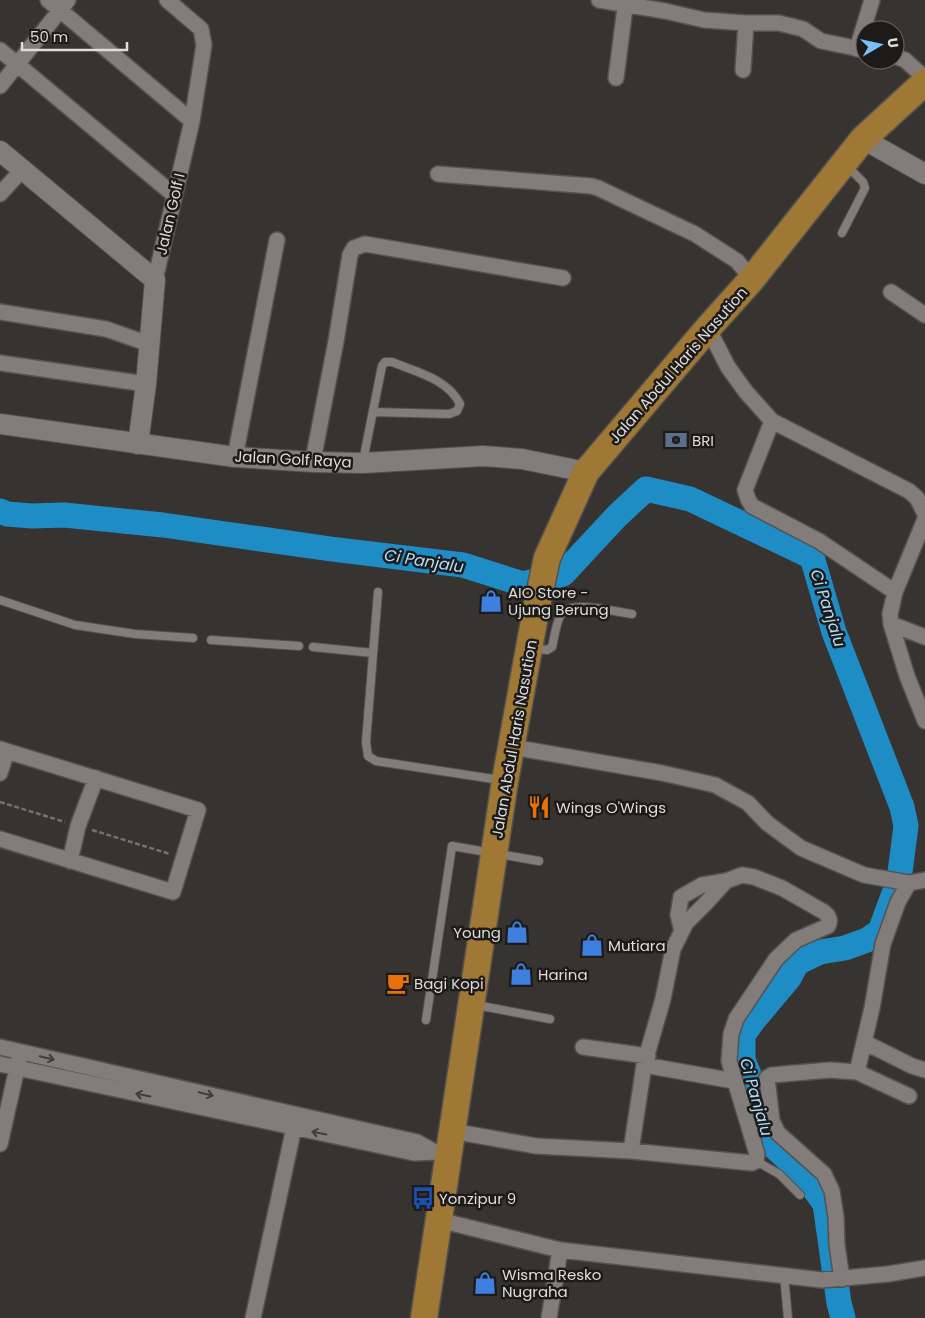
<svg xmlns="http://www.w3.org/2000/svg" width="925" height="1318" font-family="Poppins,sans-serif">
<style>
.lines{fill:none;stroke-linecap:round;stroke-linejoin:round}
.river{stroke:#1e8dc5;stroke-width:25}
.service-casing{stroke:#55514f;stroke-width:10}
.minor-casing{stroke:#55514f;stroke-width:18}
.tertiary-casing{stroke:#55514f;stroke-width:22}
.trunk-casing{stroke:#55514f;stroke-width:29}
.path{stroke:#75726f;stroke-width:2.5;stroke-dasharray:5 2.5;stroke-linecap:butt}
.service{stroke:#827d7a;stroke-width:8}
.minor{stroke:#827d7a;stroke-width:15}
.tertiary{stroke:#827d7a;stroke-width:20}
.trunk{stroke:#9f7835;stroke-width:26}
.oneway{stroke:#403d3c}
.labels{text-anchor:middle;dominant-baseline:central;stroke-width:5;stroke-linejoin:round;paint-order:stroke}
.street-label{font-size:15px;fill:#dfdcdb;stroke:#1d1b1a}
.poi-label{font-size:15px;fill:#dfdcdb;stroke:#1d1b1a;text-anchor:start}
.water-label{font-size:16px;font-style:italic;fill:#b2dffd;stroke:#1d1b1a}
</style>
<rect width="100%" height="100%" fill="#373330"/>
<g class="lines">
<path class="river" d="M0,511L7,514L32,516L64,515L163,525L331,549L463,565L523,584L563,574L617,516L646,489L690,499L812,557L834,632L902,807L906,826L899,880L880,931L867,940L845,948L820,952L797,963L789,978L753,1021L743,1035V1060L755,1089L769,1142L804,1175L825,1204L839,1303L843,1318"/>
<defs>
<path id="service" d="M842,233L865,188L863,182L846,165
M363,461L382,366L385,362H392C416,372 448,379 460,404L457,411L449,414L373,412
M378,592L366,742L368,756L376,761L500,780
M0,600L75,625L135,634L193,638
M211,640L299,646
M313,647L373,653
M533,648L547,650L552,647C554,639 557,618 562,613C572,600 617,612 632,614
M476,1005L550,1019
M426,1020L452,846L539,861
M756,1161L779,1174L800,1195
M784,1275L788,1318"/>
<path id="minor" d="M48,0L192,121
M599,0L665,11L704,20L746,23H779L803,29L821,41L865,50
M857,49L872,0
M0,50L174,195
M895,56L905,60L925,78
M743,70L746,23
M616,78L626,0
M0,86L68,0
M438,174L591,186L598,188L695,234L737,261L752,279
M0,194L22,170
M155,280L192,121L204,45L201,29L167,0
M891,292L925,315
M0,312L106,329L149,344
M708,328L728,367L746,392L772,421L909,491L917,498L925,514
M0,363L146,384
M772,421L745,490L748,499L752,506L819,541L895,592
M235,457L277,240
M314,462V455L336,341L350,255L354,248L365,244L563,278
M925,519L895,592L890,614L891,624L907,676L925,721
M891,624L925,637
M512,747L662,773L715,785L748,803L767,823L801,848L864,875L909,883L925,880
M0,749L198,810L173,892L0,839
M0,773L7,751
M70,861L78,826L96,778
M682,931L678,915L681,897L702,885L726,881
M864,1042L912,1066L925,1070
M0,1047L417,1142L435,1152
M583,1047L648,1056
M0,1064L414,1153L435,1152L448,1154
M644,1065L734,1081
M857,1072L909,1096
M452,1131L536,1146L631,1151L752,1163L756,1161L757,1154L729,1061L731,1034L736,1019L776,959L796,940L828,926C831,920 829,916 824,912L782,888L754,877L742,875L726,881L706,903L686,923L673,949L663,999L644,1065L631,1151
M0,1144L19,1059
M439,1220L560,1250L822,1280L888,1274L925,1268
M842,1279L837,1245L836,1217L832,1191L824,1174L778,1133L772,1121L767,1078L772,1075L830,1070L857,1072L872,1008L883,944L898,902L909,883
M253,1318L296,1118
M549,1318L560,1250"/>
<path id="tertiary" d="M863,139L925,174
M0,151L155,280L146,384L138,444
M0,424L235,457L314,462L363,463L483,456L522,459L586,472"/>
<path id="trunk" d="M424,1318L505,781L536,610L547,558L586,472L708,328L752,279L863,139L925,82"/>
</defs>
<use href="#service" class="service-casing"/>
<use href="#minor" class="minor-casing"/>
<use href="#tertiary" class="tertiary-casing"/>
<use href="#trunk" class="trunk-casing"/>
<path class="path" d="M0,802L65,822
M92,830L170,854"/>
<use href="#service" class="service"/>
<use href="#minor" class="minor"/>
<use href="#tertiary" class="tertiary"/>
<use href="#trunk" class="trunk"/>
</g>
<defs><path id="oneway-shaft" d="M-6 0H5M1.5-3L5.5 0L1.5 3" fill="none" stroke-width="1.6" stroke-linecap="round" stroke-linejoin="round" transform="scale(1.25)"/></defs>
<g class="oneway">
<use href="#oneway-shaft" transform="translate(47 1058) rotate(13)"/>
<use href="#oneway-shaft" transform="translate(206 1094) rotate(13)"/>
<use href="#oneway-shaft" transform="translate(143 1095) rotate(-168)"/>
<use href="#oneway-shaft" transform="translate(319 1133) rotate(-168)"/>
</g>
<defs>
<symbol id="bank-bare" viewBox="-9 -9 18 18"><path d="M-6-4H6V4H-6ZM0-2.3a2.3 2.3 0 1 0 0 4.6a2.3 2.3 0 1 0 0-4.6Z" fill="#5c6f8a" stroke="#1d1b1a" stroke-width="2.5" paint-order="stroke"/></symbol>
<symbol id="shop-bare" viewBox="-9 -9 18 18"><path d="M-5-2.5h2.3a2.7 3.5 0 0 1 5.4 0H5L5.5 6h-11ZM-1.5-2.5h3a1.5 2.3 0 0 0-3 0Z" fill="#3f7fe0" stroke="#1d1b1a" stroke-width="2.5" paint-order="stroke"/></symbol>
<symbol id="restaurant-bare" viewBox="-9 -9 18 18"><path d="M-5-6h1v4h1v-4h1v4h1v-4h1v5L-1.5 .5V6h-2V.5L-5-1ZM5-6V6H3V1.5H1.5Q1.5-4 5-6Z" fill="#e8710a" stroke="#1d1b1a" stroke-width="2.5" paint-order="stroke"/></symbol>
<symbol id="cafe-bare" viewBox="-9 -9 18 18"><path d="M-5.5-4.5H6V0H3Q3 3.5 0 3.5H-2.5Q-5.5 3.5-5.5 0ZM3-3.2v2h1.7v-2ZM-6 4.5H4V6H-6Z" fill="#e8710a" stroke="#1d1b1a" stroke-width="2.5" paint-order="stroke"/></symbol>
<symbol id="bus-bare" viewBox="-9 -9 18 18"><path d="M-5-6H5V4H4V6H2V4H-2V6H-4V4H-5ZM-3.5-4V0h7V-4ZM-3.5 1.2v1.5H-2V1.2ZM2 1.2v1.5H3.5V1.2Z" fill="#1a4fb4" stroke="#1d1b1a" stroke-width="2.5" paint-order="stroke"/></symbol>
</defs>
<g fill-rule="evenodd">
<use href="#bank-bare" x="660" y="424" width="32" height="32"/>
<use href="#shop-bare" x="475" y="585" width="32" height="32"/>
<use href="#restaurant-bare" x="523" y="791" width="32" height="32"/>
<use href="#shop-bare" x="501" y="916" width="32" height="32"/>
<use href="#shop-bare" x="576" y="929" width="32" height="32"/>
<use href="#shop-bare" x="505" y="958" width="32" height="32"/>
<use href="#cafe-bare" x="382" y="967" width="32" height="32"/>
<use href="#bus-bare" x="407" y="1182" width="32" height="32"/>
<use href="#shop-bare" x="469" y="1267" width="32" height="32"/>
</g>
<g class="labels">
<g class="street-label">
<text transform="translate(170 214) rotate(-77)">Jalan Golf I</text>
<text transform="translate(678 365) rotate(-49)">Jalan Abdul Haris Nasution</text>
<text transform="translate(293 459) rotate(3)">Jalan Golf Raya</text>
<text transform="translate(514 739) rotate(-80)">Jalan Abdul Haris Nasution</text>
</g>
<g class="poi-label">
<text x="692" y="440">BRI</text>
<text x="508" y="592">AIO Store -<tspan x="508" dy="17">Ujung Berung</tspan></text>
<text x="556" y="807">Wings O'Wings</text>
<text x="501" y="932" text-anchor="end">Young</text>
<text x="608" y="945">Mutiara</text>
<text x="538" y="974">Harina</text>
<text x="414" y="983">Bagi Kopi</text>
<text x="439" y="1198">Yonzipur 9</text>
<text x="502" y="1274">Wisma Resko<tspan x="502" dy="17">Nugraha</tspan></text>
</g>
<g class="water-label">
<text transform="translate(424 561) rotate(9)">Ci Panjalu</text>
<text transform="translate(828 608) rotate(72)">Ci Panjalu</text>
<text transform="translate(756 1097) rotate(74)">Ci Panjalu</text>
</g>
</g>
<g transform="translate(880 45) rotate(81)"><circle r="24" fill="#1d1b1a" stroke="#6b6867"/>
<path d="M0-4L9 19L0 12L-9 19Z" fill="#7bbef8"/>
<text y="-8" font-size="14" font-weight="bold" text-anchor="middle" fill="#dfdcdb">U</text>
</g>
<path d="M22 42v8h105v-8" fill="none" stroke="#dfdcdb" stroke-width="2.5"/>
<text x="30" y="42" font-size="15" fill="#dfdcdb" stroke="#1d1b1a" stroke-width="4" paint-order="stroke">50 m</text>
</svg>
